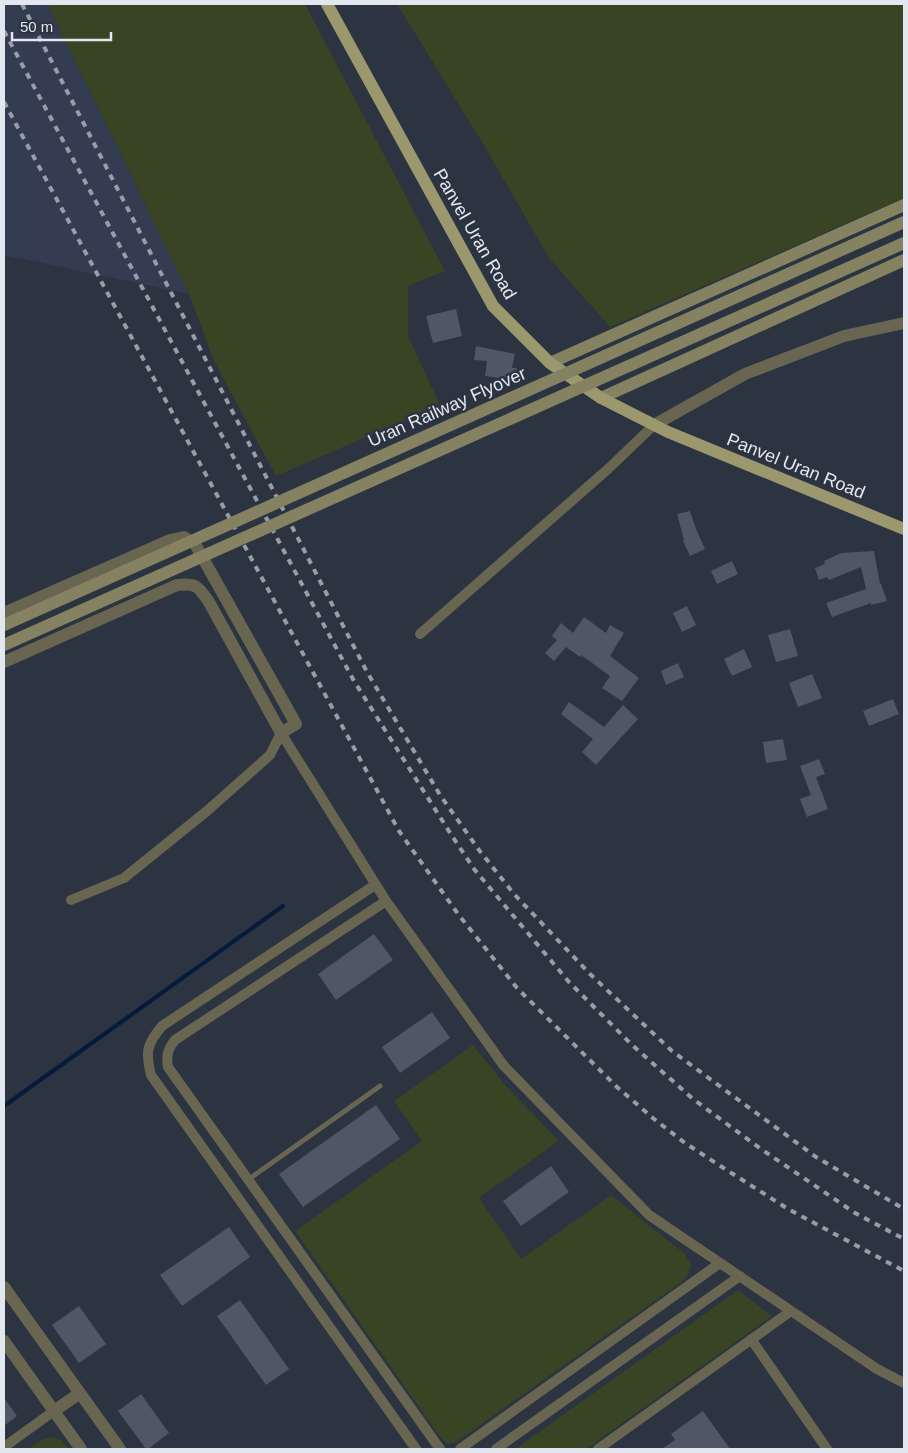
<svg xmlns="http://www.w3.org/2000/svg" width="908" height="1453" font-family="Helvetica,sans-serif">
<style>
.built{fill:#333c50}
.green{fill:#384424}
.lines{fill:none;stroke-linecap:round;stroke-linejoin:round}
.stream{stroke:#041b3c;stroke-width:4}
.building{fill:#4f5766}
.service{stroke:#686651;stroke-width:5}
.minor{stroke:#686651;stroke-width:10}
.tertiary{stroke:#686651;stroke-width:12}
.secondary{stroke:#858261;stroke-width:12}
.primary{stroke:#9c986d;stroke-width:12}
.rail{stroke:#989da8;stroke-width:4;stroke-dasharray:6 6;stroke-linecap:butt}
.secondary-bridge{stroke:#858261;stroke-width:12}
.labels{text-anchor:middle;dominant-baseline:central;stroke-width:5;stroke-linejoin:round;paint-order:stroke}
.street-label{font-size:18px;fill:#e3e7f0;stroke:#2c3341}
</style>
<rect width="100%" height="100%" fill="#2c3341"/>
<path class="built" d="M4,4H47L189,294L4,255Z"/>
<path class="green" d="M47,4H305L445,271L408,286V336L440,405L276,476L214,361L189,294Z
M397,4H904V198L610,327L549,258L485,147Z
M473,1045L507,1087L559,1141L479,1198L521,1259L611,1195L685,1254L691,1266L688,1275L680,1283L456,1442L448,1444L441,1438L295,1231L422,1141L394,1101Z
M738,1290L772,1316L586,1449H515Z
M52,1437L61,1440L69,1449H28L41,1440Z"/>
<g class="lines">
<path class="stream" d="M4,1106L283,906"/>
</g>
<path class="building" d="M456,309L462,336L433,343L426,316Z
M476,346L515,354L512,368H517L515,380L485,376L487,361L474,360Z
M690,511L696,529L705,549L690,556L683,541L684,540L677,514Z
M874,551L880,584H881L887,601L871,605V603L832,617L826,603L866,589L861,567L829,580L827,577L819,580L815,568L825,564L824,561L841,553Z
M732,561L738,574L717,584L711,571Z
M687,606L696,625L682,632L673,613Z
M584,617L606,633L610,625L624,633L610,656L639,678L622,701L602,688L610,676L581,655L580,657L566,647L554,661L545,653L557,640L552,636L561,623L573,633Z
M790,629L798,656L776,662L768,635Z
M744,649L752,667L732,676L724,659Z
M678,663L684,677L666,685L661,671Z
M812,674L822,698L798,707L789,683Z
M893,699L899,714L869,726L863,711Z
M569,702L604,727L623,705L638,719L596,765L582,752L593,739L561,714Z
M783,739L787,760L766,763L763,742Z
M819,759L825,774L816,777L828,809L807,817L800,799L811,795L800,766Z
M374,934L393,960L336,1000L318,974Z
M432,1012L450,1038L400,1073L382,1047Z
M376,1105L400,1139L303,1207L279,1174Z
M551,1166L569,1192L521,1226L503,1201Z
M229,1227L250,1257L182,1306L160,1275Z
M240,1300L289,1369L266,1385L217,1316Z
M79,1306L106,1344L79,1363L52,1325Z
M141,1394L169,1433L148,1449H146L118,1411Z
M4,1398L17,1416L4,1426Z
M703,1411L730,1449H662L675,1440L671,1434Z"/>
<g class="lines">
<path class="service" d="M249,1179L380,1086"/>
<path class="minor" d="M420,634L608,469L654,425
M375,885L162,1026C147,1044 145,1051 151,1075L416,1449
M71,900L124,878L207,811L270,755L281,733L386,901L504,1066L649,1215L877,1369L904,1383
M386,901L175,1040C168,1049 166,1055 168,1067L440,1449
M751,1339L827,1449
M4,1447L54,1411
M460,1449L720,1263
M496,1449L740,1276
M598,1449L791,1311"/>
<path class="tertiary" d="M654,425L745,374L844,336L904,323
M4,613L170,540L184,537L195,544L296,724L281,733L209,602C198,586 197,583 177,585L4,662
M4,1287L120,1449
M4,1341L81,1449
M54,1411L80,1393"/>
<path class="secondary" d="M550,363L904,205
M601,398L904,260"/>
<path class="primary" d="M327,4L493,306L550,363L601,398L668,432L904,529"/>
<path class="rail" d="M22,4L367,672L440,795L479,850L514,894L590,974L672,1051L816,1157L904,1209
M4,31L354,681L452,836L474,869L569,982L631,1044L693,1099L761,1149L855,1213L904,1239
M4,102L399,831L458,914L517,988L617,1087L654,1119L685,1143L722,1167L788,1209L904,1271"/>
<path class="secondary-bridge" d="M4,625L904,222
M4,645L904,243"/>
</g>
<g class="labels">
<g class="street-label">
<text transform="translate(475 234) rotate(60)">Panvel Uran Road</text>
<text transform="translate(447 407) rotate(-24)">Uran Railway Flyover</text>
<text transform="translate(796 466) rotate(22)">Panvel Uran Road</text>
</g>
</g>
<rect width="908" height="1453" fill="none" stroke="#e3e7f0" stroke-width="10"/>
<path d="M12 32v8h99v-8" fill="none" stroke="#e3e7f0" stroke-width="2.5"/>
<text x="20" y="32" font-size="15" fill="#e3e7f0" stroke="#2c3341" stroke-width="4" paint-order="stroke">50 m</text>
</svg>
